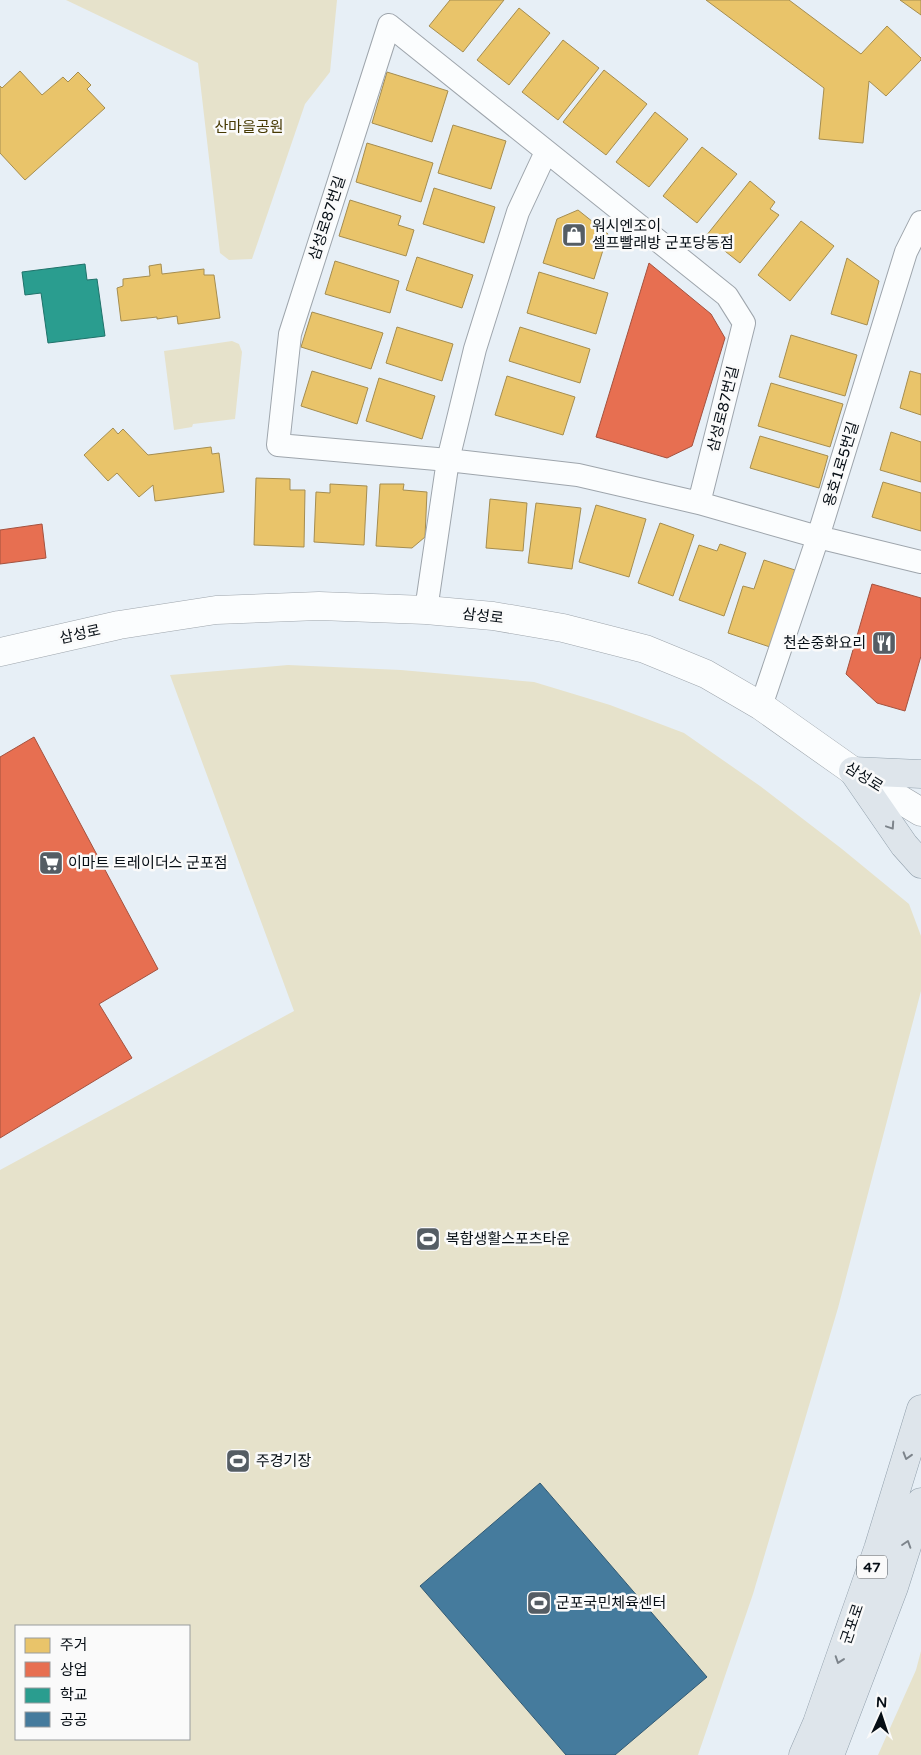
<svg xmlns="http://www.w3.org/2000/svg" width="921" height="1755" font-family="'Varela Round','Noto Sans KR',sans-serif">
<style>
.green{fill:#e6e2cb;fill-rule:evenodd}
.homes{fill:#e9c46a;stroke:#a58d50}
.shops{fill:#e76f51;stroke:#a4523f}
.schools{fill:#2a9d8f;stroke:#1f726a}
.public{fill:#457b9d;stroke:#325a74}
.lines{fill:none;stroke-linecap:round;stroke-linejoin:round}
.street-casing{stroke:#9ea5ac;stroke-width:24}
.secondary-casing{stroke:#9ea5ac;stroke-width:29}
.primary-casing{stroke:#92a0ac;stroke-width:29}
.street{stroke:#fbfdfe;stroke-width:22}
.secondary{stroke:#fbfdfe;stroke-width:28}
.primary{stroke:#dee5eb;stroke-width:28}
.oneway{stroke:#7d848b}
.labels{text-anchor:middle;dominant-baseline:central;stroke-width:5;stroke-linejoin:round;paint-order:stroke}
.shield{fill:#fafafa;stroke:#4f555a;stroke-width:1}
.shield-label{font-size:14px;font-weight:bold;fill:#060e15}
.park-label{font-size:15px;fill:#463902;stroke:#fafafa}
.street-label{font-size:15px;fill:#060e15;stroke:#fafafa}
.poi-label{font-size:15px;fill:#060e15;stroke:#fafafa;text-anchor:start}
</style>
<rect width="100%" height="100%" fill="#e7eff6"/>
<path class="green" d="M66,0H337L330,72L305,104L252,259L229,260L220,253L198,63Z
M232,341L239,344L242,352L235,419L193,424L192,427L174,430L164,351Z
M288,665L401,670L534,682L610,705L684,733L760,786L842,849L909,904L921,936V991L838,1308L753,1594L698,1755H0V1170L294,1011L170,675ZM16,1626H189V1739H16Z
M921,1651V1755H878L916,1670Z"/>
<path class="homes" d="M450,0H504L463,52L429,26Z
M706,0H789L861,54L887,26L921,58V60L886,96L869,81L863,143L819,139L824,88Z
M900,0H921V15Z
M519,8L550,33L509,85L477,60Z
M563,40L599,68L558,120L522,92Z
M604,70L647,104L606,155L563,122Z
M20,71L42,95L63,77L68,82L78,72L91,85L87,89L105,108L25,180L0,153V86L2,88Z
M387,72L448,91L432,142L372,123Z
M655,112L688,139L649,187L616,162Z
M453,125L506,141L491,189L438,173Z
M367,143L433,163L421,202L356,182Z
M702,147L737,174L697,223L663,196Z
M750,181L775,202L770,209L779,215L740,263L706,236Z
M434,188L495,207L484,243L423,224Z
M350,200L401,216L398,225L414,230L406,256L339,236Z
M578,210L608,234L594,279L543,263L557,219Z
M801,221L834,246L790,301L758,275Z
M417,257L473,275L462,308L406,290Z
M847,258L879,281L867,325L831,314Z
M335,261L399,281L390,313L325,294Z
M161,264L162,274L204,269V275H214L220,318L178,324L177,316L157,319V317L121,321L117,288L123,286V279L150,276L149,266Z
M539,272L608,293L596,334L527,313Z
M312,312L383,333L371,369L301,347Z
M397,327L453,344L442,381L386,363Z
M520,327L590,349L580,383L509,361Z
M791,335L857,355L845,396L779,377Z
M312,371L368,388L357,424L301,406Z
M910,371L921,374V415L900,408Z
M507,376L575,397L563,435L495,415Z
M379,378L435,396L422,439L366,421Z
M771,383L843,404L830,447L758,426Z
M113,428L118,434L123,429L148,455L211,447L212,454L219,453L224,492L155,501L153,485L139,497L117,473L108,481L84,455Z
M891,432L921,442V482L880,470Z
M760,436L828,456L819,488L750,468Z
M256,478L290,479V490H305L304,547L254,545Z
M883,482L921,493V531L872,517Z
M330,484L367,486L364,545L314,542L316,492L330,493Z
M380,484H404L403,490L427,492L425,537L412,548L376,546Z
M490,499L527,503L523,551L486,548Z
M536,503L581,508L572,569L528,563Z
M596,505L646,519L629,577L579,562Z
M660,523L694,535L673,596L638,583Z
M720,544L746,553L724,616L679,600L699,545L717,551Z
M764,560L795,570L770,647L728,633L743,586L754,589Z"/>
<path class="shops" d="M649,263L711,314L725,338L692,446L667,458L596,437Z
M42,524L46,558L0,564V530Z
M872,584L921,598V656L905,711L877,703L846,674Z
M34,737L158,969L99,1004L132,1058L0,1138V757Z"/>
<path class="schools" d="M85,264L87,280L97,279L105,336L48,343L41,293L25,295L22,272Z"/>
<path class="public" d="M540,1483L707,1677L615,1755H566L420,1586Z"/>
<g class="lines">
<defs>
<path id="street" d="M699,503L744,323L727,296L389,25L290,334L278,445L448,460L578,475L699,503L818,537L921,562
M426,610L448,460L475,349L518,212L546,152
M761,706L818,537L906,252L921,222"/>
<path id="secondary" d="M0,652L119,625L216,610L319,606L426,610L493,616L563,628L645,649L706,674L761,706L853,771L921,812"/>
<path id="primary" d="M853,771L904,845L921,864
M853,771L921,774
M803,1755L817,1723L878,1549L921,1409
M830,1755L894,1587L921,1502"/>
</defs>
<use href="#street" class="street-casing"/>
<use href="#secondary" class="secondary-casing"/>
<use href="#primary" class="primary-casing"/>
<use href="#street" class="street"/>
<use href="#secondary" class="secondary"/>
<use href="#primary" class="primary"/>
</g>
<defs><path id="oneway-chevron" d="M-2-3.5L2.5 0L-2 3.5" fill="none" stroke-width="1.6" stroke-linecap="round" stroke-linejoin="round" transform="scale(1.25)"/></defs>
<g class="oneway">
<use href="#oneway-chevron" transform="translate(891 826) rotate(56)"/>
<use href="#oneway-chevron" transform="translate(907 1456) rotate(107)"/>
<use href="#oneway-chevron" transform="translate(907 1544) rotate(-72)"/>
<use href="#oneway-chevron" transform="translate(839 1660) rotate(109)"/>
</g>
<defs>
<symbol id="shop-square" viewBox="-11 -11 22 22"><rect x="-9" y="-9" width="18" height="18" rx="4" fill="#555d64" stroke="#fafafa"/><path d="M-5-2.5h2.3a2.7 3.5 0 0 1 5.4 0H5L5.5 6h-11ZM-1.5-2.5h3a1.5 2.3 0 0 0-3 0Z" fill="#fff"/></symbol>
<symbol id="restaurant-square" viewBox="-11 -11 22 22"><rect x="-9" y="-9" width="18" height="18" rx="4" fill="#555d64" stroke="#fafafa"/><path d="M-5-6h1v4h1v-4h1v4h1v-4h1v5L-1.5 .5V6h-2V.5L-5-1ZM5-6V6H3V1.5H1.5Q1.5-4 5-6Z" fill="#fff"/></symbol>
<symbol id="supermarket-square" viewBox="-11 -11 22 22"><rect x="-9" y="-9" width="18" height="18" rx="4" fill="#555d64" stroke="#fafafa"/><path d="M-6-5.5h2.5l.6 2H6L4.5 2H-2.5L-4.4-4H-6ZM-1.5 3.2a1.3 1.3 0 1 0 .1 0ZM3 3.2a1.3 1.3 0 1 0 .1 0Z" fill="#fff"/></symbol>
<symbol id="stadium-square" viewBox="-11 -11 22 22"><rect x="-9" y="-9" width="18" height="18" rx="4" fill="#555d64" stroke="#fafafa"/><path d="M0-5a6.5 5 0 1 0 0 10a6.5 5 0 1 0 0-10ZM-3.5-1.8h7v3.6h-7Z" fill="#fff"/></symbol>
</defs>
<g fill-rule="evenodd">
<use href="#shop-square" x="560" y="221" width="28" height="28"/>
<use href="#restaurant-square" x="870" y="629" width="28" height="28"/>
<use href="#supermarket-square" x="37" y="849" width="28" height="28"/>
<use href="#stadium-square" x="414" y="1225" width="28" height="28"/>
<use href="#stadium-square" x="224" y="1447" width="28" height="28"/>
<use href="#stadium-square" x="525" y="1589" width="28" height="28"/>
</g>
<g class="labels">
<rect class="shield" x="857" y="1555.5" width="30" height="23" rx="4"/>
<g class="shield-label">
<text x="872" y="1567">47</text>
</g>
<g class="park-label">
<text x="249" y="127">산마을공원</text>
</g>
<g class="street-label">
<text transform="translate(327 218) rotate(-72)">삼성로87번길</text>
<text transform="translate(723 409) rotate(-76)">삼성로87번길</text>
<text transform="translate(841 464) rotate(-73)">용호1로5번길</text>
<text transform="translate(483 616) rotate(7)">삼성로</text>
<text transform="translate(80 634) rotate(-12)">삼성로</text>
<text transform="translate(864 777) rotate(32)">삼성로</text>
<text transform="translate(852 1624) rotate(-71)">군포로</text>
</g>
<g class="poi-label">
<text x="592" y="226">워시엔조이<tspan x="592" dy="17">셀프빨래방 군포당동점</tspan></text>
<text x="866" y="643" text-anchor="end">천손중화요리</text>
<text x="68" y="863">이마트 트레이더스 군포점</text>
<text x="446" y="1239">복합생활스포츠타운</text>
<text x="256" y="1461">주경기장</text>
<text x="556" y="1603">군포국민체육센터</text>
</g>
</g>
<rect x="15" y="1625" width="175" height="115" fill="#fafafa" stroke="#989c9e"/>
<rect x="25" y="1638" width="25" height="15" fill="#e9c46a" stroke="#989c9e"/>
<text x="60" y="1650" font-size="15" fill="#060e15">주거</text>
<rect x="25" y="1662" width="25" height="15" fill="#e76f51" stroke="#989c9e"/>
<text x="60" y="1675" font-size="15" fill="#060e15">상업</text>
<rect x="25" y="1688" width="25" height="15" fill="#2a9d8f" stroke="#989c9e"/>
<text x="60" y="1700" font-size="15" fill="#060e15">학교</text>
<rect x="25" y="1712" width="25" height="15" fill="#457b9d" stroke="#989c9e"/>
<text x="60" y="1725" font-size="15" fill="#060e15">공공</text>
<g transform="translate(881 1715) rotate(3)" stroke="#fafafa" stroke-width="4" paint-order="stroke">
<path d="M0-4L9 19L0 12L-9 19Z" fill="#060e15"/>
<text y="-8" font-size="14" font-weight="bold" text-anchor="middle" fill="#060e15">N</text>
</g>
</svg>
